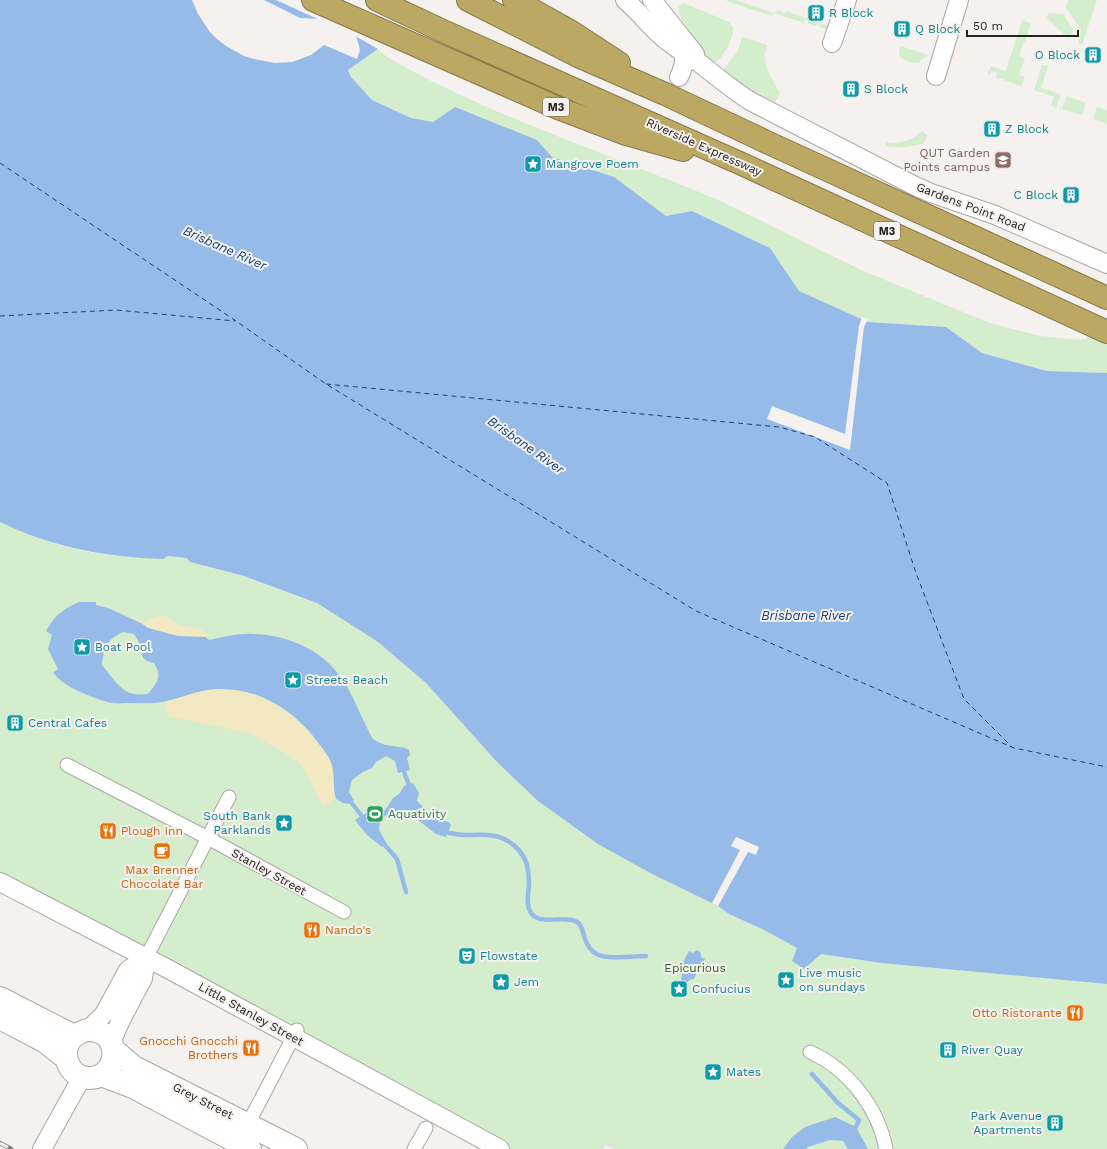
<svg xmlns="http://www.w3.org/2000/svg" width="1107" height="1149" font-family="'Work Sans',sans-serif">
<style>
.green{fill:#d3edcd}
.sand{fill:#f2e9c3}
.water{fill:#97bbe8;fill-rule:evenodd}
.pier{fill:#f5f1ee}
.lines{fill:none;stroke-linecap:round;stroke-linejoin:round}
.stream{stroke:#97bbe8;stroke-width:4.5}
.ferry{stroke:#12437a;stroke-width:1;stroke-dasharray:5 4;stroke-linecap:butt}
.pedestrian-casing{stroke:#aaa7a3;stroke-width:15}
.minor-casing{stroke:#aaa7a3;stroke-width:20}
.tertiary-casing{stroke:#aaa7a3;stroke-width:24}
.motorway-casing{stroke:#86794c;stroke-width:24}
.pedestrian{stroke:#fff;stroke-width:13}
.minor{stroke:#fff;stroke-width:18}
.tertiary{stroke:#fff;stroke-width:22}
.motorway{stroke:#bba863;stroke-width:22}
.rail-casing{stroke:#7d7a78;stroke-width:4.5}
.rail{stroke:#f5f1ee;stroke-width:3;stroke-dasharray:9;stroke-linecap:butt}
.labels{text-anchor:middle;dominant-baseline:central;stroke-width:4;stroke-linejoin:round;paint-order:stroke}
.shield{fill:#f5f1ee;stroke:#63615f;stroke-width:1}
.shield-label{font-size:11px;font-weight:bold;fill:#252322}
.culture-label{font-size:12px;fill:#0d838f;stroke:#f5f1ee;text-anchor:start}
.street-label{font-size:12px;fill:#252322;stroke:#f5f1ee}
.education-label{font-size:12px;fill:#785e54;stroke:#f5f1ee;text-anchor:end}
.leisure-label{font-size:12px;fill:#27864d;stroke:#f5f1ee;text-anchor:start}
.food-label{font-size:12px;fill:#c56008;stroke:#f5f1ee;text-anchor:start}
.park-label{font-size:12px;fill:#2c5d20;stroke:#f5f1ee}
.water-label{font-size:13px;font-style:italic;fill:#12437a;stroke:#f5f1ee}
</style>
<rect width="100%" height="100%" fill="#f5f1ee"/>
<path class="green" d="M726,0H736L773,13L778,10L785,13L786,11L832,27L829,30L819,27L820,25L817,24L816,26L808,23V21L805,20L804,23L774,13L772,16L729,2Z
M1068,0H1097L1082,45L1079,43V41L1081,30L1066,8Z
M684,3L729,22C730,24 732,25 733,27C735,36 723,59 715,62C713,64 711,63 709,63L680,16C677,10 678,5 684,3Z
M1048,13L1063,14L1074,30L1068,38L1047,18Z
M1022,20L1031,23L1025,42L1024,41L1019,56L1025,58L1019,75L1025,77L1021,86L996,77L997,73L991,71L990,74H988L991,66L1006,71Z
M742,37L767,45C766,49 765,53 765,57C766,70 773,82 780,93L775,103L719,75L738,51Z
M901,46L928,55L920,61L919,63C913,62 899,62 899,53C899,51 900,48 901,46Z
M378,49L387,57L427,79L491,109L572,142L687,187L723,202L863,271L990,323L1040,336L1079,340L1107,333V373L1047,371L982,353L946,327L868,322L799,291L770,248L692,211L666,216L614,177L552,157L537,140L455,107L433,122L411,118L372,100L351,77L348,70Z
M1042,65L1048,66L1041,88L1061,94L1056,108L1051,106L1054,97L1034,90Z
M1067,96L1086,103L1082,115L1062,109Z
M1097,107L1107,110V124L1093,119Z
M922,131L927,135L925,142L923,144C911,146 899,149 887,146L885,142C898,145 912,141 922,131Z
M0,522C34,538 71,551 109,555C127,557 146,557 164,558L168,556L187,558L211,568L244,576L317,603L378,642L426,683L497,762L652,874L718,906L729,914L762,929L797,948L821,954L881,963L1107,984V1149H614L606,1145L603,1149H500L0,882Z"/>
<path class="sand" d="M161,615C167,616 174,623 181,626C190,628 204,627 208,635L206,637L178,636L148,628L141,623L128,618L134,617L144,622Z
M216,689L240,690L259,695L287,710L303,724L316,738L330,760L335,776L334,791L336,799L323,807L311,782L298,761L252,734L212,725L169,717L164,701L196,692Z"/>
<path class="water" d="M0,0H276L357,37L378,49L348,70L351,77L372,100L411,118L433,122L455,107L537,140L552,157L614,177L666,216L692,211L770,248L799,291L868,322L946,327L982,353L1047,371L1107,373V984L881,963L821,954L804,969L792,961L797,948L762,929L729,914L718,906L652,874L598,844L538,801L497,762L426,683L378,642L317,603L244,576L190,562L187,558L168,556L164,558V559C105,557 54,548 0,522Z
M79,602H96V605L108,608L141,623L148,628L178,636L206,637L209,640C224,637 239,633 254,634C298,636 333,656 352,696C355,702 371,737 373,739C382,746 395,746 405,748L409,750L410,755L407,758L410,770L398,773L395,761L386,756L376,762L372,768L363,772L352,780L349,792L354,800L349,804L343,803L336,799C332,786 336,773 330,760C328,756 325,752 322,748C298,712 260,687 216,689C197,690 181,698 163,702C151,704 139,703 127,703C122,703 116,704 112,703C101,701 76,691 67,685C62,682 57,677 53,673L58,669L48,649L52,635L46,631C56,614 62,610 79,602ZM123,632L134,634C136,638 139,641 140,646C143,657 141,660 154,663C163,677 157,683 148,694C144,694 139,695 135,694C121,693 111,675 102,665C104,647 106,640 123,632Z
M413,783L419,793L417,800C421,807 432,815 440,819C444,821 449,821 451,825L446,837L436,834L409,813L399,811L389,813L380,821L379,830L387,844L382,847L367,835L355,820L369,811L378,814L384,811L388,806L393,798L400,793L404,786Z
M697,950L700,952L701,955V957L705,959L693,980L691,979L689,981L686,983L681,980L682,975L678,972L689,951L693,953Z
M835,1117L856,1127L868,1149H848L843,1141L830,1140L808,1147L806,1149H783L792,1137L805,1127Z"/>
<path class="pier" d="M192,0H264L300,18L319,19L356,35L360,50L357,59L324,45L311,55L292,62L275,63L254,59L244,56L226,46L217,39L210,32L198,14Z
M862,317L868,319L864,327L850,450L767,419L772,406L845,434L859,326Z
M736,837L759,847L756,855L748,852L718,906L712,903L740,850L731,846Z"/>
<g class="lines">
<path class="stream" d="M404,772L409,785
M351,802L361,815
M449,833C455,834 461,835 467,835C476,835 486,834 494,836C509,838 523,851 527,865C528,870 529,877 529,883C529,893 525,904 531,913C540,926 563,915 575,921C581,923 583,930 584,936C590,957 603,958 622,957C630,957 638,956 646,956
M385,845L397,859L406,892
M812,1074L838,1103L859,1120L856,1127"/>
<path class="ferry" d="M0,163L236,321L326,384L696,611L1014,748L1107,767
M0,316L116,310L235,321
M326,384L779,427L815,437L887,483L916,573L964,699L1012,747"/>
<defs>
<path id="pedestrian" d="M67,765L208,838L344,912
M146,958L229,797
M810,1052C848,1069 878,1107 886,1149
M248,1124L297,1030
M414,1149L426,1128"/>
<path id="minor" d="M625,0C638,11 648,24 660,35C671,46 685,53 698,62C715,75 731,89 750,101L915,186L931,193L995,215L1107,264
M652,0L695,54
M832,43L847,0
M936,76L959,0
M679,77C683,69 685,62 684,53
M0,882L170,970L500,1149
M88,1030L104,1014L128,970L146,958
M111,1043L120,1022L143,978L146,958
M42,1149L82,1077"/>
<path id="tertiary" d="M0,998L74,1036
M0,1018L44,1041L66,1058
M88,1030C122,1029 121,1077 90,1078C68,1079 58,1050 74,1036C79,1033 83,1031 88,1030Z
M113,1049L134,1067L296,1149
M101,1075L133,1087L250,1149"/>
<path id="motorway" d="M313,0L558,108L626,134L683,150
M377,0L443,31L744,165L1107,332
M468,0L580,57L665,94L773,145L1107,298
M514,0L570,31L619,63"/>
</defs>
<use href="#pedestrian" class="pedestrian-casing"/>
<use href="#minor" class="minor-casing"/>
<use href="#tertiary" class="tertiary-casing"/>
<use href="#motorway" class="motorway-casing"/>
<use href="#pedestrian" class="pedestrian"/>
<use href="#minor" class="minor"/>
<use href="#tertiary" class="tertiary"/>
<use href="#motorway" class="motorway"/>
<defs>
<path id="rail" d="M0,1143L11,1149"/>
</defs>
<use href="#rail" class="rail-casing"/>
<use href="#rail" class="rail"/>
</g>
<defs>
<symbol id="building-square" viewBox="-11 -11 22 22"><rect x="-9" y="-9" width="18" height="18" rx="4" fill="#0f9aa8" stroke="#f5f1ee"/><path d="M-4-6H4V6H1V3H-1V6H-4ZM-2.5-4.3h1.7v1.8h-1.7ZM.8-4.3h1.7v1.8H.8ZM-2.5-1h1.7V.8h-1.7ZM.8-1h1.7V.8H.8Z" fill="#fff"/></symbol>
<symbol id="university-square" viewBox="-11 -11 22 22"><rect x="-9" y="-9" width="18" height="18" rx="4" fill="#8d6e63" stroke="#f5f1ee"/><path d="M0-5L7-2L0 1L-7-2ZM-4 1L0 2.5L4 1V4Q0 6-4 4Z" fill="#fff"/></symbol>
<symbol id="sight-square" viewBox="-11 -11 22 22"><rect x="-9" y="-9" width="18" height="18" rx="4" fill="#0f9aa8" stroke="#f5f1ee"/><path d="M0-6L1.8-2.2L6-1.7L2.9 1.2L3.7 5.4L0 3.3L-3.7 5.4L-2.9 1.2L-6-1.7L-1.8-2.2Z" fill="#fff"/></symbol>
<symbol id="stadium-square" viewBox="-11 -11 22 22"><rect x="-9" y="-9" width="18" height="18" rx="4" fill="#2e9e5b" stroke="#f5f1ee"/><path d="M0-5a6.5 5 0 1 0 0 10a6.5 5 0 1 0 0-10ZM-3.5-1.8h7v3.6h-7Z" fill="#fff"/></symbol>
<symbol id="restaurant-square" viewBox="-11 -11 22 22"><rect x="-9" y="-9" width="18" height="18" rx="4" fill="#e8710a" stroke="#f5f1ee"/><path d="M-5-6h1v4h1v-4h1v4h1v-4h1v5L-1.5 .5V6h-2V.5L-5-1ZM5-6V6H3V1.5H1.5Q1.5-4 5-6Z" fill="#fff"/></symbol>
<symbol id="cafe-square" viewBox="-11 -11 22 22"><rect x="-9" y="-9" width="18" height="18" rx="4" fill="#e8710a" stroke="#f5f1ee"/><path d="M-5.5-4.5H6V0H3Q3 3.5 0 3.5H-2.5Q-5.5 3.5-5.5 0ZM3-3.2v2h1.7v-2ZM-6 4.5H4V6H-6Z" fill="#fff"/></symbol>
<symbol id="theatre-square" viewBox="-11 -11 22 22"><rect x="-9" y="-9" width="18" height="18" rx="4" fill="#0f9aa8" stroke="#f5f1ee"/><path d="M-5-5.5Q0-4 5-5.5V0Q5 5 0 6Q-5 5-5 0ZM-3.3-2.5H-1v1.5H-3.3ZM1-2.5H3.3v1.5H1ZM-2.8 1Q0 5.5 2.8 1Z" fill="#fff"/></symbol>
</defs>
<g fill-rule="evenodd">
<use href="#building-square" x="806" y="3" width="20" height="20"/>
<use href="#building-square" x="892" y="19" width="20" height="20"/>
<use href="#building-square" x="1083" y="45" width="20" height="20"/>
<use href="#building-square" x="841" y="79" width="20" height="20"/>
<use href="#building-square" x="982" y="119" width="20" height="20"/>
<use href="#university-square" x="993" y="150" width="20" height="20"/>
<use href="#sight-square" x="523" y="154" width="20" height="20"/>
<use href="#building-square" x="1061" y="185" width="20" height="20"/>
<use href="#sight-square" x="72" y="637" width="20" height="20"/>
<use href="#sight-square" x="283" y="670" width="20" height="20"/>
<use href="#building-square" x="5" y="713" width="20" height="20"/>
<use href="#stadium-square" x="365" y="804" width="20" height="20"/>
<use href="#sight-square" x="274" y="813" width="20" height="20"/>
<use href="#restaurant-square" x="98" y="821" width="20" height="20"/>
<use href="#cafe-square" x="152" y="841" width="20" height="20"/>
<use href="#restaurant-square" x="302" y="920" width="20" height="20"/>
<use href="#theatre-square" x="457" y="946" width="20" height="20"/>
<use href="#sight-square" x="776" y="970" width="20" height="20"/>
<use href="#sight-square" x="491" y="972" width="20" height="20"/>
<use href="#sight-square" x="669" y="979" width="20" height="20"/>
<use href="#restaurant-square" x="1065" y="1003" width="20" height="20"/>
<use href="#restaurant-square" x="241" y="1038" width="20" height="20"/>
<use href="#building-square" x="938" y="1040" width="20" height="20"/>
<use href="#sight-square" x="703" y="1062" width="20" height="20"/>
<use href="#building-square" x="1045" y="1113" width="20" height="20"/>
</g>
<g class="labels">
<g class="shield">
<rect x="543" y="98" width="26" height="18" rx="3"/>
<rect x="874" y="222" width="26" height="18" rx="3"/>
</g>
<g class="shield-label">
<text x="556" y="107">M3</text>
<text x="887" y="231">M3</text>
</g>
<g class="culture-label">
<text x="829" y="13">R Block</text>
<text x="915" y="29">Q Block</text>
<text x="1080" y="55" text-anchor="end">O Block</text>
<text x="864" y="89">S Block</text>
<text x="1005" y="129">Z Block</text>
<text x="546" y="164">Mangrove Poem</text>
<text x="1058" y="195" text-anchor="end">C Block</text>
<text x="95" y="647">Boat Pool</text>
<text x="306" y="680">Streets Beach</text>
<text x="28" y="723">Central Cafes</text>
<text x="271" y="816" text-anchor="end">South Bank<tspan x="271" dy="14">Parklands</tspan></text>
<text x="480" y="956">Flowstate</text>
<text x="799" y="973">Live music<tspan x="799" dy="14">on sundays</tspan></text>
<text x="514" y="982">Jem</text>
<text x="692" y="989">Confucius</text>
<text x="961" y="1050">River Quay</text>
<text x="726" y="1072">Mates</text>
<text x="1042" y="1116" text-anchor="end">Park Avenue<tspan x="1042" dy="14">Apartments</tspan></text>
</g>
<g class="street-label">
<text transform="translate(704 147) rotate(24)">Riverside Expressway</text>
<text transform="translate(971 207) rotate(21)">Gardens Point Road</text>
<text transform="translate(269 872) rotate(29)">Stanley Street</text>
<text transform="translate(251 1014) rotate(29)">Little Stanley Street</text>
<text transform="translate(203 1101) rotate(27)">Grey Street</text>
</g>
<g class="education-label">
<text x="990" y="153">QUT Garden<tspan x="990" dy="14">Points campus</tspan></text>
</g>
<g class="leisure-label">
<text x="388" y="814">Aquativity</text>
</g>
<g class="food-label">
<text x="121" y="831">Plough Inn</text>
<text x="162" y="870" text-anchor="middle">Max Brenner<tspan x="162" dy="14">Chocolate Bar</tspan></text>
<text x="325" y="930">Nando's</text>
<text x="1062" y="1013" text-anchor="end">Otto Ristorante</text>
<text x="238" y="1041" text-anchor="end">Gnocchi Gnocchi<tspan x="238" dy="14">Brothers</tspan></text>
</g>
<g class="park-label">
<text x="695" y="968">Epicurious</text>
</g>
<g class="water-label">
<text transform="translate(225 248) rotate(24)">Brisbane River</text>
<text transform="translate(526 445) rotate(35)">Brisbane River</text>
<text x="806" y="615">Brisbane River</text>
</g>
</g>
<path d="M967 30v6h111v-6" fill="none" stroke="#252322" stroke-width="2"/>
<text x="973" y="30" font-size="12" fill="#252322" stroke="#f5f1ee" stroke-width="3" paint-order="stroke">50 m</text>
</svg>
